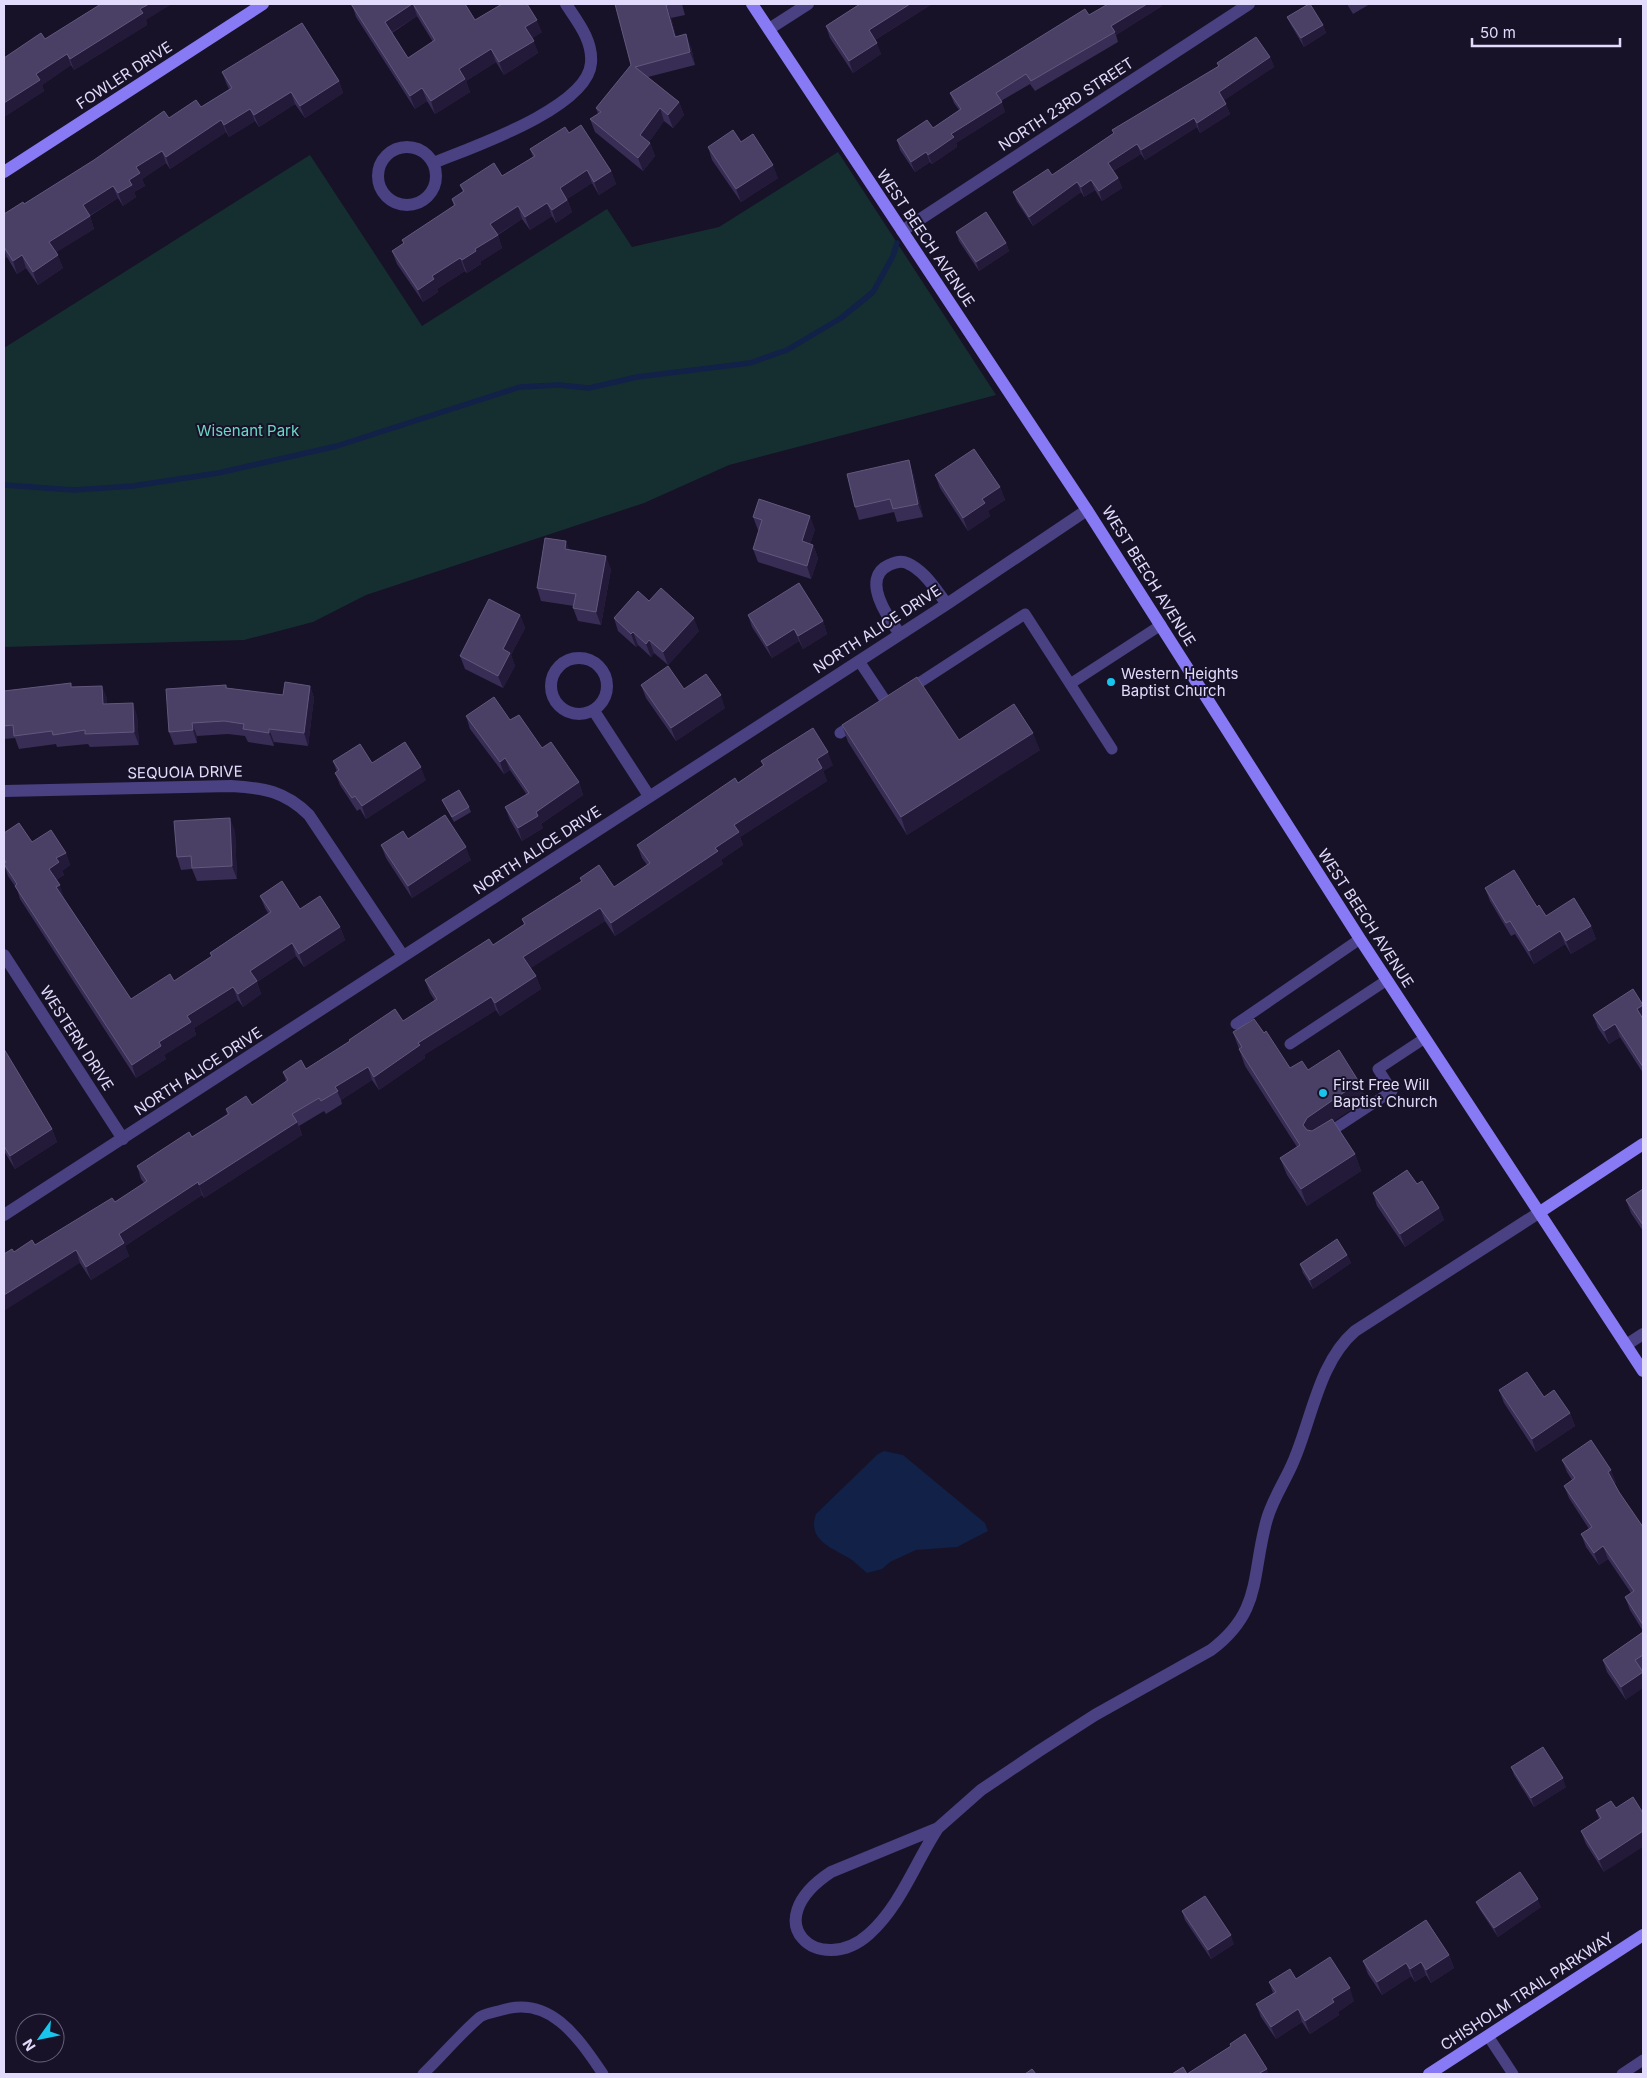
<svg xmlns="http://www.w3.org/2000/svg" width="1647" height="2078" font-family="Inter,sans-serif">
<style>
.green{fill:#152f31}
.water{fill:#112147}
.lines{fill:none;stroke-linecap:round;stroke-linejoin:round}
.stream{stroke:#112147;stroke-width:5.5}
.lane{stroke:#494182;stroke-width:11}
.street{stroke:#494182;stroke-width:12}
.secondary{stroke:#877af4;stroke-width:12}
.wall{fill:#382d54;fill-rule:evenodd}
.shaded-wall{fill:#231a3a}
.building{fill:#4a4066;stroke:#62587d}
.poi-dot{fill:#17c5ed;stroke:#171227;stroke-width:2}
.labels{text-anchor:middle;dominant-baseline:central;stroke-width:4;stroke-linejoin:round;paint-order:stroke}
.street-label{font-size:15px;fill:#e2dbfc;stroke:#171227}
.park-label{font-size:15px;fill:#6cd7c6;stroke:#171227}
.poi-label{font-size:15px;fill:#e2dbfc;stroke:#171227;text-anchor:start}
</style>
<rect width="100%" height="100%" fill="#171227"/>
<path class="green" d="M838,152L996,395L729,465L644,503L366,595L313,622L244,640L4,647V348L310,155L422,326L607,209L632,247L719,227Z"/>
<path class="water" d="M884,1451L903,1455L985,1523L988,1531L957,1547L916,1550L890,1562L882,1569L867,1573C861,1568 855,1562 849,1558C830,1547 807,1539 816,1514L878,1454Z"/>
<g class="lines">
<path class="stream" d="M4,485L74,490L133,486L218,473L337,446L520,387L559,385L589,388L637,377L750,363L787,350L841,318L873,292L893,256L897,243"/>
<path class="lane" d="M859,661L887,703
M1070,684L1161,625
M908,690L1025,614L1112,749
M840,733L856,723
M1236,1024L1360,939
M1290,1044L1387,980
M1325,1135L1392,1091L1378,1069L1425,1038
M1488,2036L1513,2074
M423,2074C442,2056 460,2034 480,2017C486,2013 495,2012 502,2010C551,1995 579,2039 603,2074
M1622,2074L1643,2060"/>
<path class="street" d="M769,29L808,4
M378 176a29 29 0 1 1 58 0a29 29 0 1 1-58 0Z
M433,163C470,148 588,108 591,63C593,40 577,21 566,4
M902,231L1249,4
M900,634C888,618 860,578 889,565C895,562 901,560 907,563C925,571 935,589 947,604
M551 686a28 28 0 1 1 56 0a28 28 0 1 1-56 0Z
M594,711L649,796
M4,791L231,786C264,788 285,791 309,815L403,956
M4,955L123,1139
M4,1215L947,604L1087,510
M1626,1345L1643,1334
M938,1828C915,1863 901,1905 869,1934C820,1978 754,1923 831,1872L938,1828L981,1790L1039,1751L1095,1715L1211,1650C1263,1611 1251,1575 1267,1519C1273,1498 1286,1480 1294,1460C1312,1418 1319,1362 1355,1331L1540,1212"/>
<path class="secondary" d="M752,4L1087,510L1360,939L1643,1371
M4,172L263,4
M1540,1212L1643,1144
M1429,2074L1643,1935"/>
</g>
<path class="wall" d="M352,4H465L475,20L542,32L532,38L538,53L504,75L496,62L466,81L470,92L435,114L427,101L415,109L356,17ZM417,16L433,42L408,58L392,33Z
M615,4H682L685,15L671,18L676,37L691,47L695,65L648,77L679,102L684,115L673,128L664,121L649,142L650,143L655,156L643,171L595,132L590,119L598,114L596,108L631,65Z
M860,4H932L875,40L881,54L853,73L830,38L826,26Z
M1347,4H1370L1353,14Z
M1162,6L1116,35L1118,42L1035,91L1030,84L1001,101L1005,112L956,143L957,147L932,164L930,162L915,172L900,150L897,140L933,128L959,110L954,103L950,93L1089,15Z
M1287,17L1323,25L1326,33L1304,47L1291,25Z
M146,20L147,25L74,70L71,65L42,85L44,91L4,117L45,39Z
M1270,57L1274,67L1224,100L1230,114L1200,133L1197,127L1145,160L1141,154L1113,171L1118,178L1122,188L1102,201L1095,190L1084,197L1081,192L1033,226L1017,202L1013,192L1052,175L1114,134L1112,130L1219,66L1217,63Z
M222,72L339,81L343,93L305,118L295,104L259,127L255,121L229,137L226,132L170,169L166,163L142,179L145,186L134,192L136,197L123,206L118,198L90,216L94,229L56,252L63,268L38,285L26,268L17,274L7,257L4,259V214L24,204L169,118L201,107L229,89L227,85Z
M569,133L611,171L616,184L599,195L592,183L567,199L572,212L556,223L552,216L530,230L522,219L498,235L502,248L480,262L481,264L467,273L465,271L437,289L438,292L423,302L397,264L392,251L404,244L402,240L454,206L452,199L463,192L460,185L502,176L533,157L530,149Z
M741,142L778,178L741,202L712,160L708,147Z
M956,232L1006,243L1009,251L979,271L959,241Z
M913,473L923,517L897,522L894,512L859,520L855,507Z
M935,475L1000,487L1005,500L988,511L990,516L968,531L940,488Z
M753,517L815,529L810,544L813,545L818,558L811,579L758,562L753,549L759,531L758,530Z
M569,550L611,569L601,625L578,621L573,608L574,606L541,601L537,588Z
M649,601L699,631L668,665L654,653L651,657L638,645L636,647L618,631L614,618Z
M520,615L525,628L511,655L515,666L503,688L465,669L460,656Z
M748,615L823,621L827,634L803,649L799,641L772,658L752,627Z
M226,685L227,688L283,695L310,686L314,698L308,746L274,742V746L248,742L245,736L228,734L197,736V743L174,745L169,732Z
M641,685L684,689L725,708L676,741L646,698Z
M72,687L107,698V704L137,715L139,745L90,747L88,744L57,747L56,744L19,749L15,738L4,739V691Z
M466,716L510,720L579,782L583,795L541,824L543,828L522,841L510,820L505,807L527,795L510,770L504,774L470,729Z
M842,725L959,740L1040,750L907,835L848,742Z
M333,761L372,763L426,780L366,819L360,809L357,811L340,785L335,773L337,772Z
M761,761L833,765L823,771L827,781L740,837L743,845L721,860L723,864L615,936L605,921L530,968L536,976L541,989L500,1016L496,1010L424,1055L425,1058L379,1090L372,1080L341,1100L342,1104L326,1114L324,1111L299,1126L302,1135L204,1198L202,1195L125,1246L129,1256L91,1280L80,1263L14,1252L35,1245L115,1202L144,1183L141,1179L137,1166L192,1137L227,1114L226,1109L252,1105L286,1081L283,1072L306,1069L350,1042L349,1040L403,1021L435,1001L430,993L425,980L493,945L524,924L522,919L581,881L580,878L614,887L647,865L642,858L637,845L738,783L763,766Z
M442,800L469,807L471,812L454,822L444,804Z
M235,831L237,879L197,881L192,869L181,870L177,857Z
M4,833L66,853L70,865L62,871L64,875L56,880L64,898L131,999L174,981L212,957L210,953L268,913L265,908L260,896L300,909L340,927L345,940L304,967L296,956L257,982L261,994L243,1007L238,1000L194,1028L196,1035L164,1055L166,1059L136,1078L20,899L17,889L8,876L4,864Z
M408,839L471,860L412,898L386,858L381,845Z
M1485,888L1537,907L1546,916L1591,926L1596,939L1571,954L1565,944L1534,964L1515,934L1511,936L1490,901Z
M1643,1006V1073L1620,1037L1609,1044L1598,1028L1593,1015Z
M1233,1032L1264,1033L1290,1068L1308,1070L1359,1082L1366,1100L1333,1121L1355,1154L1361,1171L1307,1206L1287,1175L1280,1158L1297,1147L1245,1066Z
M4,1049L52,1129L57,1142L15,1169L4,1151Z
M1417,1184L1439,1208L1444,1220L1405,1247L1377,1206L1373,1193Z
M1643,1189V1231L1631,1213L1626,1200Z
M1347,1255L1351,1263L1313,1289L1303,1273L1300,1264Z
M1499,1390L1544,1397L1570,1413L1575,1426L1536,1452L1504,1403Z
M1562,1460L1616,1482L1614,1483L1619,1492L1643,1527V1631L1630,1610L1625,1597L1631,1593L1608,1559L1599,1565L1586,1547L1581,1534L1589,1529L1569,1498L1564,1486L1572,1480L1567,1472Z
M1643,1632V1670L1626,1700L1607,1672L1603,1660Z
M1511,1767L1566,1787L1534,1807L1514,1775Z
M1616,1808L1604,1872L1586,1844L1581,1831L1599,1819L1596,1810Z
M1476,1902L1541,1907L1498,1937L1480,1910Z
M1182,1911L1234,1944L1211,1959L1185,1920Z
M1449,1955L1454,1968L1431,1983L1426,1975L1415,1982L1411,1976L1382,1995L1368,1974L1363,1961Z
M1269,1982L1354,2001L1338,2012L1339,2015L1310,2034L1302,2022L1276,2039L1261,2017L1256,2004L1273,1993Z"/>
<path class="shaded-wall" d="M149,4H172L146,20L147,25L74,70L70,59Z
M413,4L417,16L389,34L385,22Z
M910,4H932L873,41L869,30Z
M1147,4H1161L1162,6L1116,35L1111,26Z
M666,5L671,18L680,50L675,37Z
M537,20L542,32L530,40L525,27Z
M1323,25L1326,33L1304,47L1301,38Z
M686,34L691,47L695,65L690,52Z
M534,41L538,53L504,75L499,62Z
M877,43L881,54L853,73L849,61Z
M491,49L496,62L466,81L470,92L435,114L431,101L459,69Z
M67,54L71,65L42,85L44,91L4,117V103L36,74Z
M1270,57L1274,67L1222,102L1219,92Z
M339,81L343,93L305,118L300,106Z
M422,88L427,101L415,109L410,96Z
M291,92L295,104L259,127L254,115Z
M679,102L684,115L673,128L668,115Z
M1002,102L1005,112L956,143L957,147L932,164L928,155L951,134Z
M1226,104L1230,114L1200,133L1197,123Z
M660,108L664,121L645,148L640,135Z
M250,109L255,121L229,137L224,125Z
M1194,118L1197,127L1145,160L1141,150Z
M221,120L226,132L170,169L166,157Z
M650,143L655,156L643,171L638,158Z
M1137,144L1141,154L1111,172L1108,163Z
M162,151L166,163L142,179L145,186L134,192L136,197L123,206L118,193L129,180L136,167Z
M926,152L930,162L915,172L911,162Z
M773,165L778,178L741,202L736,189Z
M587,170L592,183L564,201L560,188Z
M611,171L616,184L599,195L594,182Z
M1118,178L1122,188L1102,201L1099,191Z
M1091,180L1095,190L1084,197L1081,187Z
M1077,182L1081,192L1033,226L1029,217Z
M113,186L118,198L87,217L83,205Z
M567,200L572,212L556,223L552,210Z
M547,203L552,216L530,230L525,217Z
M518,206L522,219L495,236L490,224Z
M90,216L94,229L54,254L49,242Z
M498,235L502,248L480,262L481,264L467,273L462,260L475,249Z
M1006,243L1009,251L979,271L976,262Z
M4,249L7,257L4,259Z
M22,255L26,268L17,274L13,261Z
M58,255L63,268L38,285L33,272Z
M460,258L465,271L437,289L438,292L423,302L418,290L432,276Z
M909,460L913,473L923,517L918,504Z
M1000,487L1005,500L988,511L990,516L968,531L963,518L982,499Z
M810,516L815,529L807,554L802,541Z
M566,541L571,554L565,549Z
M813,545L818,558L811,579L807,566Z
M606,556L611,569L601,625L596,612Z
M520,615L525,628L511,655L515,666L503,688L498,676L503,649Z
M694,618L699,631L668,665L663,652Z
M823,621L827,634L803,649L798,636Z
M794,629L799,641L772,658L767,646Z
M633,632L638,645L636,647L631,634Z
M649,640L654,653L651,657L646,644Z
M102,686L107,698L108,717L103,704Z
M310,686L314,698L308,746L304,733Z
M721,695L725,708L676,741L671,728Z
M133,703L137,715L139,745L134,732Z
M192,723L197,736V743L193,730Z
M269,729L274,742V746L269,733Z
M1033,733L1040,750L907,835L901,817Z
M828,752L833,765L823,771L827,781L740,837L743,845L721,860L723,864L615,936L611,923L715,848L734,825L817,759Z
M505,758L510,770L504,774L500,762Z
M421,767L426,780L366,819L362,806Z
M579,782L583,795L541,824L543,828L522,841L518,828L536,812Z
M230,818L235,831L237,879L232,866Z
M466,847L471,860L412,898L408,886Z
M66,853L70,865L62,871L64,875L54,882L49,869L56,858Z
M60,885L64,898L61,900L56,887Z
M600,908L605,921L528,970L523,957Z
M1591,926L1596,939L1571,954L1566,941Z
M340,927L345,940L304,967L299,954Z
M1560,931L1565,944L1534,964L1529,951Z
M292,943L296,956L257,982L261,994L243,1007L238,994L250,971Z
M536,976L541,989L500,1016L495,1003Z
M233,987L238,1000L194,1028L196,1035L164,1055L166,1059L136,1078L132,1065L159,1042L187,1016Z
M491,997L496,1010L424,1055L425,1058L379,1090L374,1077L418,1043Z
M1643,1005V1021L1637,1009Z
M1615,1024L1620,1037L1609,1044L1604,1031Z
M368,1067L372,1080L341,1100L335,1087Z
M1359,1082L1366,1100L1313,1135L1310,1142L1303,1125L1307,1118Z
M297,1122L302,1135L204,1198L199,1185Z
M52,1129L57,1142L15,1169L10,1156Z
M1355,1154L1361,1171L1307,1206L1301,1189Z
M198,1182L202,1195L125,1246L129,1256L91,1280L86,1267L119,1234Z
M1439,1208L1444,1220L1405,1247L1400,1234Z
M76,1250L80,1263L4,1311V1295Z
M1347,1255L1351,1263L1313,1289L1310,1280Z
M1570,1413L1575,1426L1536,1452L1532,1439Z
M1611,1470L1616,1482L1613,1484L1608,1472Z
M1603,1546L1608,1559L1599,1565L1594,1553Z
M1643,1672V1688L1626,1700L1621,1687Z
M1563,1778L1566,1787L1534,1807L1531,1798Z
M1643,1831V1847L1604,1872L1599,1860Z
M1538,1899L1541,1907L1498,1937L1494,1928Z
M1231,1935L1234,1944L1211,1959L1208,1950Z
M1449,1955L1454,1968L1431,1983L1426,1970Z
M1421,1962L1426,1975L1415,1982L1410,1969Z
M1406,1963L1411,1976L1382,1995L1377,1982Z
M1350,1988L1354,2001L1338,2012L1339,2015L1310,2034L1305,2021L1332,1999Z
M1298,2009L1302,2022L1276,2039L1271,2027Z
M1267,2069L1269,2074H1258Z"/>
<path class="building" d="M101,4H149L140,9L143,13L70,59L67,54L36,74L40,80L4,103V58L41,33L45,39Z
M351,4H412L385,22L408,58L435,40L413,4H465L475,20L502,4H527L537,20L525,27L534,41L499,62L491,49L459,69L465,79L431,101L422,88L410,96Z
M615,4H672L666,5L675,37L686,34L690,52L635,67L679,102L668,115L660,108L640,135L650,143L638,158L590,119L601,112L596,108L631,65Z
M860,4H910L869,30L877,43L849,61L826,26Z
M1108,4H1147L1111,26L1115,32L1031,81L1026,74L996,93L1002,102L951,134L954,137L928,155L926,152L911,162L897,140L927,120L933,128L961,109L950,93L1085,9L1089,15Z
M1309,4H1310L1323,25L1301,38L1287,17Z
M302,23L339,81L300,106L291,92L254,115L250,109L224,125L221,120L166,157L162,151L136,167L140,173L129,180L132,185L118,193L113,186L83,205L90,216L49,242L58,255L33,272L22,255L13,261L4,247V214L23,202L24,204L94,160L164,111L169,118L196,100L201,107L232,88L222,72Z
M1256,37L1270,57L1219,92L1226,104L1197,123L1194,118L1141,150L1137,144L1108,163L1118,178L1099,191L1091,180L1081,187L1077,182L1029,217L1013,192L1048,169L1052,175L1114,133L1112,130L1219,66L1217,63Z
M581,125L611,171L594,182L587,170L560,188L567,200L552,210L547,203L525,217L518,206L490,224L498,235L475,249L476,251L462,260L460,258L432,276L434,279L418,290L392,251L404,243L402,240L455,205L452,199L464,191L460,185L494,163L502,176L535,156L530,149L565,127L569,133Z
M733,130L741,142L753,134L773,165L736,189L708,147Z
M986,212L1006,243L976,262L956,232Z
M974,449L1000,487L982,499L985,503L963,518L935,475Z
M909,460L918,504L893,509L890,499L855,507L847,474Z
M759,499L810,516L802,541L813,545L807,566L753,549L762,520L753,517Z
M545,538L566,541L565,549L606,556L596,612L573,608L576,594L537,588Z
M799,583L823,621L798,636L794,629L767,646L748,615Z
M661,588L694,618L663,652L649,640L646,644L633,632L631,634L614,618L638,591L649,601Z
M489,599L520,615L503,649L510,653L498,676L460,656Z
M668,666L684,689L706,674L721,695L671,728L641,685Z
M917,677L959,740L1014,704L1033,733L901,817L842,725Z
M285,682L310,686L304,733L269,729V733L243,729L244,724L224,721L192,723L193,730L169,732L166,689L226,685V688L283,695Z
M71,683V687L102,686L103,704L133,703L134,732L85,734V730L53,735L52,731L14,736L13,725L4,726V691Z
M494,697L510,720L519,715L542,748L551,742L579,782L536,812L538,816L518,828L505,807L529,793L505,758L500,762L466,716Z
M813,728L828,752L817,759L822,768L734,825L739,832L715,848L718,851L611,923L600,908L523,957L536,976L495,1003L491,997L418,1043L420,1045L374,1077L368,1067L335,1087L338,1091L321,1101L319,1098L292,1114L297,1122L199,1185L198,1182L119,1234L124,1243L86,1267L76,1250L4,1295V1254L12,1249L14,1252L32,1240L35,1245L112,1198L115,1202L147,1181L137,1166L189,1132L192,1137L229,1114L226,1109L246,1096L252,1105L288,1080L283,1072L301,1060L306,1069L350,1041L349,1040L395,1009L403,1021L437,999L425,980L489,939L493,945L525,924L522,919L582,881L580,878L599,865L614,887L650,863L637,845L735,778L738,783L764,765L761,761Z
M405,742L421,767L362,806L355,796L352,798L335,773L339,770L333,761L360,744L372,763Z
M459,790L469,807L452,817L442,800Z
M445,815L466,847L408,886L381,845L403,831L408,839Z
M230,818L232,866L192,868L191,856L177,857L174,821Z
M19,823L32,842L51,830L66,853L56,858L59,862L49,869L60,885L56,887L131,999L170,974L174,981L212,956L210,953L271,912L260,896L282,881L300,909L320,896L340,927L299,954L292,943L250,971L257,981L238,994L233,987L187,1016L191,1022L159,1042L161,1046L132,1065L15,886L17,884L4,864L6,862L4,859V833Z
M1514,870L1537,907L1539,905L1546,916L1574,898L1591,926L1566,941L1560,931L1529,951L1510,921L1506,923L1485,888Z
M1633,989L1643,1005L1637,1009L1643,1019V1067L1615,1024L1604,1031L1593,1015Z
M1254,1019L1264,1033L1266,1031L1290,1068L1302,1061L1308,1070L1339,1050L1359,1082L1307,1118L1303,1125L1307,1130L1312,1131L1332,1119L1355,1154L1301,1189L1280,1158L1300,1145L1239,1049L1242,1047L1233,1032Z
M4,1049L52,1129L10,1156L4,1146Z
M1407,1170L1417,1184L1422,1181L1439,1208L1400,1234L1373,1193Z
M1643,1189V1225L1626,1200Z
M1337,1239L1347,1255L1310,1280L1300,1264Z
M1527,1372L1544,1397L1554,1390L1570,1413L1532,1439L1499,1390Z
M1591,1440L1611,1470L1608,1472L1619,1492L1643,1527V1625L1625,1597L1634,1591L1603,1546L1594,1553L1581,1534L1592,1527L1564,1486L1575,1478L1562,1460Z
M1643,1632V1655L1635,1660L1643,1672L1621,1687L1603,1660Z
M1543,1747L1563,1778L1531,1798L1511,1767Z
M1633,1797L1643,1813V1831L1599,1860L1581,1831L1601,1818L1596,1810L1611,1801L1616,1808Z
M1520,1872L1538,1899L1494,1928L1476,1902Z
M1205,1896L1231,1935L1208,1950L1182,1911Z
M1426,1920L1449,1955L1426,1970L1421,1962L1410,1969L1406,1963L1377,1982L1363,1961Z
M1330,1957L1350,1988L1332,1999L1334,2002L1305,2021L1298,2009L1271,2027L1256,2004L1276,1992L1269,1982L1290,1969L1296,1979Z
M1245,2034L1267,2069L1258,2074H1172L1183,2067L1187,2074L1231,2046L1230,2044Z
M1032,2069L1036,2074H1025Z"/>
<g class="poi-dot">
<circle cx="1111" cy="682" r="5"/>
<circle cx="1323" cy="1093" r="5"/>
</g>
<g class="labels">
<g class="street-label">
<text transform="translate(124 75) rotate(-33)">FOWLER DRIVE</text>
<text transform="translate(1066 104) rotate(-33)">NORTH 23RD STREET</text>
<text transform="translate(926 238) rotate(56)">WEST BEECH AVENUE</text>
<text transform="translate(1149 576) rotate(58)">WEST BEECH AVENUE</text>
<text transform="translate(877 629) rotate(-33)">NORTH ALICE DRIVE</text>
<text transform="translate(185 772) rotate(-1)">SEQUOIA DRIVE</text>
<text transform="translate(537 850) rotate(-33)">NORTH ALICE DRIVE</text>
<text transform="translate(1366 918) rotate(57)">WEST BEECH AVENUE</text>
<text transform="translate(77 1038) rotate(57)">WESTERN DRIVE</text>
<text transform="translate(198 1071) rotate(-33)">NORTH ALICE DRIVE</text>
<text transform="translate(1527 1991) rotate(-33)">CHISHOLM TRAIL PARKWAY</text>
</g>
<g class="park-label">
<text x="248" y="430">Wisenant Park</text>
</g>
<g class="poi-label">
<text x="1121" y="673">Western Heights<tspan x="1121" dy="17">Baptist Church</tspan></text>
<text x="1333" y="1084">First Free Will<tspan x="1333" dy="17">Baptist Church</tspan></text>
</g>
</g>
<rect width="1647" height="2078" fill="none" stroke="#e2dbfc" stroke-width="10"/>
<g transform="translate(40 2038) rotate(237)"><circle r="24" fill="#171227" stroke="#68627c"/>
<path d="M0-4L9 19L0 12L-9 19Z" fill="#17c5ed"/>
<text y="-8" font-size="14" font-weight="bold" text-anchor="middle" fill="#e2dbfc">N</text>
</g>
<path d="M1472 38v8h148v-8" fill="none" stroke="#e2dbfc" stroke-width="2.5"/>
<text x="1480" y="38" font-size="15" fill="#e2dbfc" stroke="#171227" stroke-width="4" paint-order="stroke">50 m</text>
</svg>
